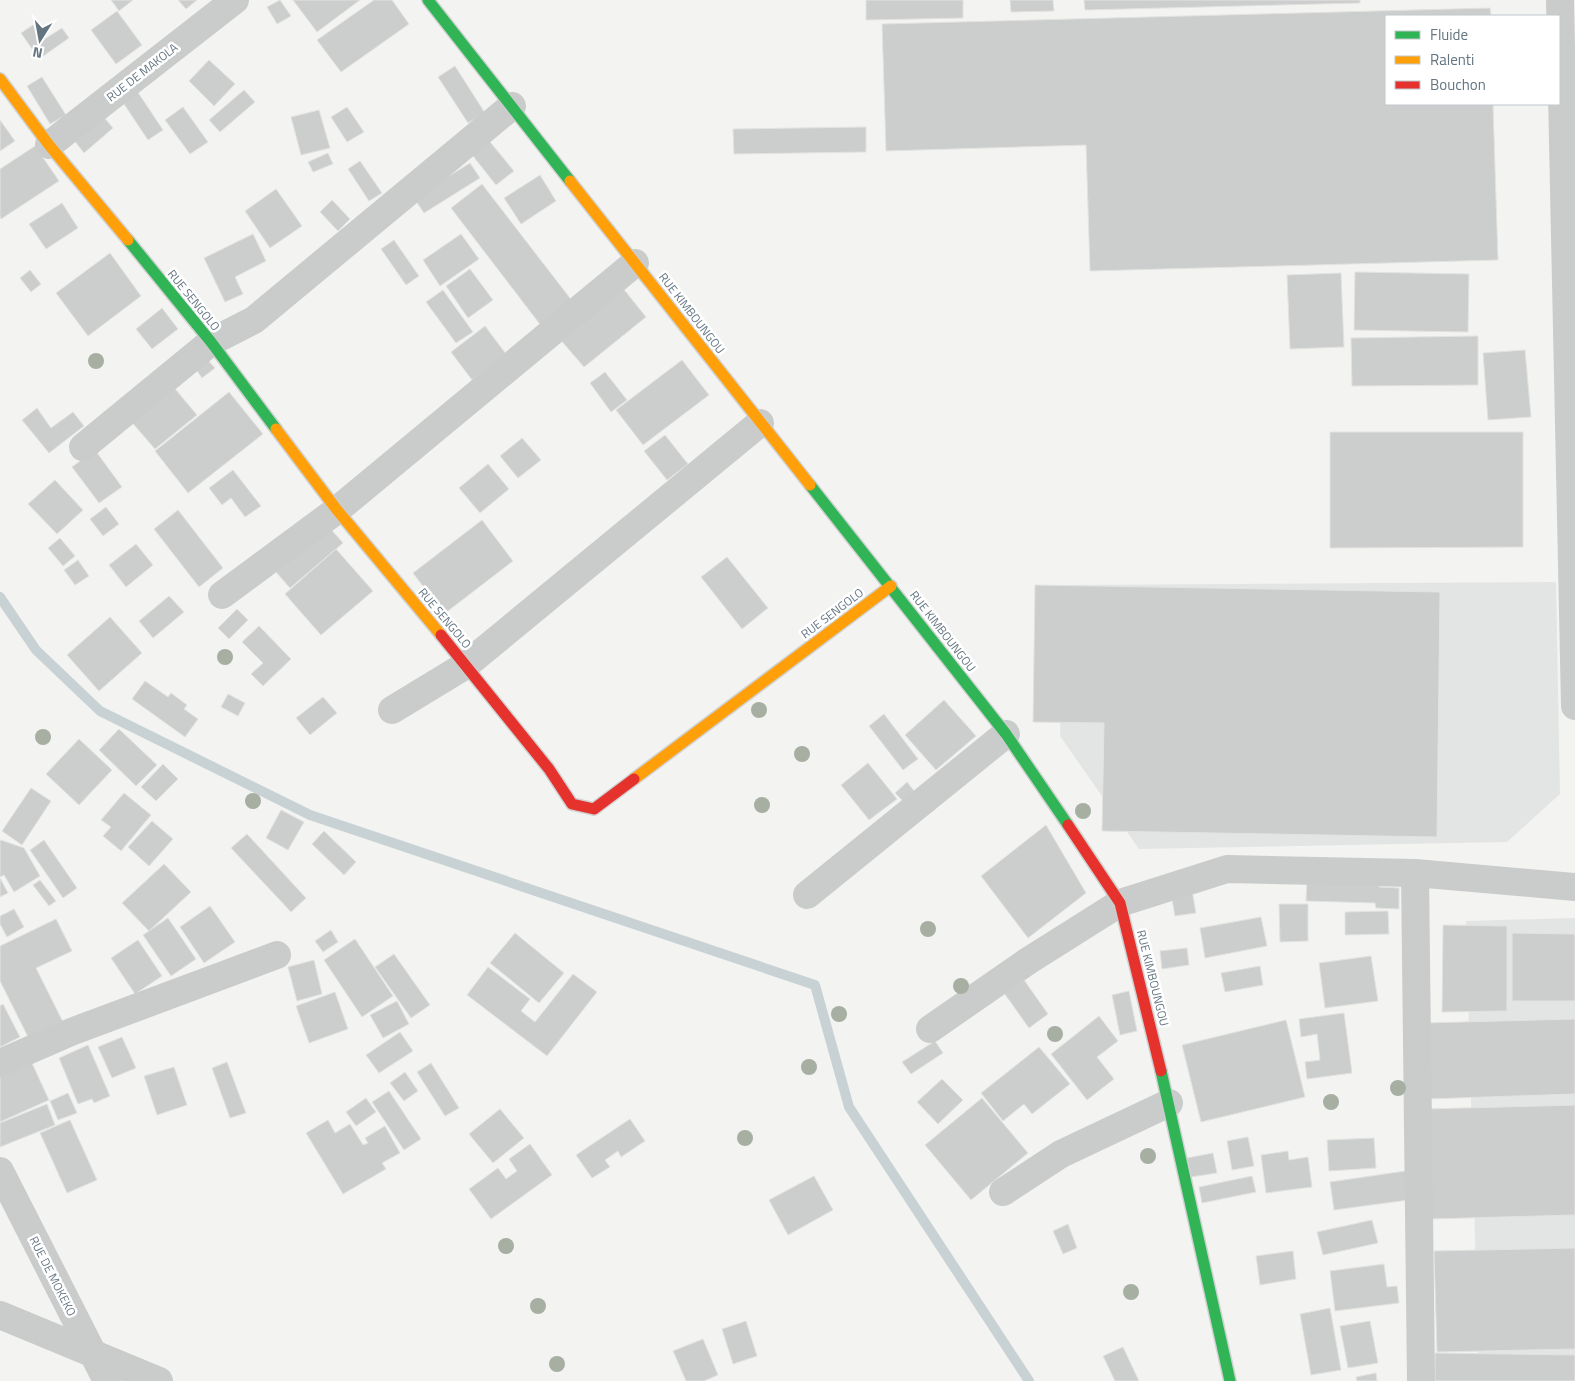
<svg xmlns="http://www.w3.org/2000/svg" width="1575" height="1381" font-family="'Titillium Web',sans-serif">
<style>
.built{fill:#e3e5e4}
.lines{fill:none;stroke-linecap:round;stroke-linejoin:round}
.stream{stroke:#c8d2d4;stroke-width:10}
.building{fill:#cccecd;stroke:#e2e2e1}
.fast-casing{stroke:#d0d1d2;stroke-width:14}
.slow-casing{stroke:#d0d1d2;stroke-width:14}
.jam-casing{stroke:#d0d1d2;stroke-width:14}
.street{stroke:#cacccc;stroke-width:28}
.fast{stroke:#30b455;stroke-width:11}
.slow{stroke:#ff9f0a;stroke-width:11}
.jam{stroke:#e5322d;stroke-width:11}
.tree{fill:#a6afa2}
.labels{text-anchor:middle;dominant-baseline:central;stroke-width:5;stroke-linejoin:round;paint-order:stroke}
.street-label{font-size:12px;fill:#637581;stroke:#fff}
</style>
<rect width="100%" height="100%" fill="#f3f3f1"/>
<path class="built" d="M1556,582L1560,794L1507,842L1139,849L1060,736L1064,585Z
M1575,918V1381H1479L1466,921Z"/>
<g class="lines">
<path class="stream" d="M0,597L36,650L100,711L310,815L815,985L849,1107L1029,1381"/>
</g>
<path class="building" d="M111,0H133L119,11Z
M178,0H197L186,9Z
M280,0L291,16L277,24L267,7Z
M293,0H360L317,32Z
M374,0H392L409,24L341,72L317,40Z
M866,0H963V18L866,20Z
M1010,0H1053L1054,11L1011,12Z
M1084,0H1360V3L1085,10Z
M1490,8L1491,16H1386V104H1493L1498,260L1090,271L1086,145L886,151L882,24Z
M117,11L142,45L116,64L91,30Z
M33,25L43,40L62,28L69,38L39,59L21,33Z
M209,60L235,84L214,106L189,81Z
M455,66L485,113L468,123L438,77Z
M42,77L66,115L50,124L27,86Z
M244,90L255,102L220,132L209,120Z
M137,91L163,130L148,140L122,101Z
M183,107L208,142L190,154L165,120Z
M347,107L364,132L347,142L331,117Z
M319,110L330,148L301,155L291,117Z
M102,115L113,128L84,153L73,139Z
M0,120L15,141L0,151Z
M866,127V152L734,154L733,129Z
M486,137L514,171L496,185L469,151Z
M35,146L59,181L1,219L0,216V169Z
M328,153L333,164L313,172L308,162Z
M360,161L382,193L369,201L348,169Z
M470,163L480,178L424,213L414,198Z
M540,175L556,201L521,224L504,198Z
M482,184L573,302L542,327L451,208Z
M276,189L302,226L270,248L245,211Z
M332,200L350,219L338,231L320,212Z
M62,203L78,228L46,249L29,224Z
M253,234L266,261L235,277L243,294L225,302L204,258Z
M461,234L479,259L440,286L423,260Z
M394,240L419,276L406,285L381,249Z
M110,253L141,296L88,336L56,293Z
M470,269L493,300L468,318L446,286Z
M30,270L41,284L31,292L20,278Z
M1355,272L1469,274L1468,332L1354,330Z
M1341,273L1344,347L1290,349L1287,275Z
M622,287L646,317L584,367L559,338Z
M443,290L473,332L456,343L426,302Z
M162,308L178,329L152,349L136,329Z
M485,326L506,354L472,380L451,352Z
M1478,336V385L1352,386L1351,338Z
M1525,350L1531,417L1488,420L1483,353Z
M205,357L215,368L202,378L193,365Z
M682,360L709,395L643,445L616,410Z
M605,372L627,400L611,412L590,383Z
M171,384L197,415L155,449L129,419Z
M229,392L263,434L188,493L155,451Z
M37,408L51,428L73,412L84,426L49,453L22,420Z
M1330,432H1523V547L1330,548Z
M665,435L688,464L667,480L644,451Z
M522,438L541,460L518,478L500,456Z
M95,450L122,487L99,503L72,467Z
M488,464L509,489L480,513L459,488Z
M233,470L261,506L245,517L231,498L222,505L209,488Z
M55,480L83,510L57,534L28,504Z
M106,507L119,524L103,536L90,519Z
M178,510L223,568L199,587L154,529Z
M482,520L513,561L444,614L413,573Z
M329,527L343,543L290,588L276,572Z
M60,538L75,556L63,566L48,548Z
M136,544L153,565L126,587L109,565Z
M336,549L373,591L321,635L285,594Z
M727,557L768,608L742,629L701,577Z
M78,560L89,576L75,585L64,570Z
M1035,585L1440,592L1437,837L1102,831L1104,723L1033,722Z
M169,596L184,612L153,638L139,621Z
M237,609L248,620L229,639L218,628Z
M110,617L142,653L99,691L67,655Z
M259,626L291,659L263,686L251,674L263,663L242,642Z
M145,681L168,697L171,693L187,705L184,709L198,719L185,737L132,699Z
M228,694L245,703L238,716L221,707Z
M323,697L337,713L310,735L296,718Z
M944,700L976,736L936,770L905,735Z
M884,714L918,759L903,770L869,726Z
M119,729L157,765L136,786L99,750Z
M79,739L112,770L79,805L46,774Z
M868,763L897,799L869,820L841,785Z
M163,764L178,779L156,801L141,787Z
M907,782L915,792L903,801L895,793Z
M31,788L51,801L22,845L2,831Z
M124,793L151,815L121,851L103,836L111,827L101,820Z
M281,810L304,822L288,850L266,838Z
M152,821L173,839L149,866L128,847Z
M1046,825L1086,893L1028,938L981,876Z
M324,831L356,862L344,875L312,844Z
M247,834L306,898L291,912L231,848Z
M1,840L24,848L40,876L14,892L4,875L0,877V841Z
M44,840L77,888L63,898L30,850Z
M164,864L191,892L149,931L122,903Z
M0,878L8,893L0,897Z
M1307,878L1379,880V887L1399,888V909L1376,908L1375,903L1306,901Z
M40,880L56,901L49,906L33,885Z
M1192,890L1196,913L1175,916L1171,894Z
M1279,904H1308V941L1280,942Z
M210,906L235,942L204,963L180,927Z
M14,909L24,927L7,937L0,924V916Z
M1388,911L1389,934L1345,935V912Z
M1261,917L1267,946L1205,958L1200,928Z
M168,918L196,959L171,976L143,935Z
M56,919L72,951L36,968L63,1022L29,1039L0,981V946Z
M1443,925L1507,926V1011L1442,1012Z
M331,930L338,942L323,952L315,941Z
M515,933L564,973L539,1003L490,963Z
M1512,933L1575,934V1001H1512Z
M355,939L393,996L362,1017L324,960Z
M138,940L162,976L135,994L111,958Z
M1187,948L1189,965L1162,969L1160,951Z
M394,954L430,1005L411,1018L375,967Z
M1371,956L1378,1001L1325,1008L1319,963Z
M314,960L322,994L297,1001L288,967Z
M1260,966L1263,985L1225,992L1221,973Z
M488,967L530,999L521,1011L535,1022L573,974L597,992L547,1056L467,995Z
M1024,980L1048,1014L1029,1028L1004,993Z
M1129,991L1137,1031L1120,1035L1112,995Z
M335,992L348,1029L309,1043L296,1006Z
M397,1001L409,1024L383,1038L370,1015Z
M3,1004L20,1037L0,1047V1006Z
M1344,1013L1352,1073L1307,1079L1305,1062L1320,1060L1317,1034L1301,1037L1299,1019Z
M1099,1016L1118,1041L1097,1057L1114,1079L1087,1100L1051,1054Z
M1575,1019V1094L1427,1099L1425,1023Z
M1286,1020L1305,1097L1201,1122L1182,1045Z
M400,1032L413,1051L379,1073L366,1055Z
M122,1037L136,1068L112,1078L98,1047Z
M935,1041L943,1053L911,1074L902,1062Z
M88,1045L110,1096L94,1103L92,1099L78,1104L59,1058Z
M1039,1047L1070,1084L1032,1114L1024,1104L1003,1121L981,1093Z
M31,1061L49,1100L0,1122V1075Z
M227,1062L246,1113L230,1118L212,1068Z
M431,1063L459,1108L445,1116L417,1072Z
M174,1067L187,1105L157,1115L144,1076Z
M405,1072L418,1091L404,1101L390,1083Z
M942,1079L963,1100L938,1124L917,1102Z
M389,1091L421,1139L404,1150L372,1102Z
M68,1093L77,1113L58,1120L50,1101Z
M366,1098L376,1112L356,1126L346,1112Z
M982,1098L1028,1153L971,1200L925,1145Z
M47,1104L55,1125L0,1147V1123Z
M1575,1105V1215L1431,1219L1427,1109Z
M500,1109L524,1138L493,1163L469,1134Z
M630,1119L645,1141L621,1157L618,1151L605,1160L610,1167L592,1178L576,1155Z
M70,1120L97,1180L67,1193L40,1133Z
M328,1120L335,1133L350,1124L363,1145L368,1143L365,1138L385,1126L400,1153L382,1163L386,1169L343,1194L306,1133Z
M1248,1137L1254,1166L1232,1170L1227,1141Z
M1374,1138L1376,1168L1329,1171L1327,1140Z
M530,1144L552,1175L491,1219L469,1189L498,1168L506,1179L517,1171L509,1159Z
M1288,1151L1289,1160L1308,1157L1312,1187L1266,1193L1261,1155Z
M1213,1153L1217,1173L1191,1177L1187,1158Z
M1412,1170L1416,1199L1334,1210L1330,1182Z
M814,1176L833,1210L788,1235L769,1200Z
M1252,1176L1256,1192L1202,1203L1199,1187Z
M1372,1220L1378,1243L1323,1255L1317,1232Z
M1068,1224L1077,1248L1063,1254L1053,1231Z
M1575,1248V1349L1437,1352L1434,1251Z
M1293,1251L1296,1279L1260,1285L1256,1256Z
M1384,1264L1387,1287L1397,1286L1399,1303L1335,1311L1330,1271Z
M1330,1308L1341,1370L1311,1375L1300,1314Z
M746,1321L757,1356L733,1364L722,1329Z
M1370,1321L1378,1363L1348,1368L1340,1326Z
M703,1339L718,1375L704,1381H686L673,1351Z
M1123,1347L1139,1381H1115L1103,1356Z
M1435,1353L1575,1355V1381H1435Z
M1376,1373L1377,1381H1357L1356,1377Z"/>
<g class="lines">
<defs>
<path id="fast" d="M428,0L570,181
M128,240L211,342L276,429
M810,485L1006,734L1068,825
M1161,1071L1230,1381"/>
<path id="slow" d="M0,79L49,145L128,240
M570,181L810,485
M276,429L337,510L441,635
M634,779L891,586"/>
<path id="jam" d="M441,635L549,769L572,804L594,809L634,779
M1068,825L1120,903L1161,1071"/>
</defs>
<use href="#fast" class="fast-casing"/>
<use href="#slow" class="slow-casing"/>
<use href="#jam" class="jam-casing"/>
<path class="street" d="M1560,0L1575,706
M49,145L235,0
M83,447L211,342L254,320L512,106
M222,595L337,510L635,263
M392,710L466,665L760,423
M1415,873L1421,1381
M807,895L1006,734
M930,1029L1028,961L1120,903L1227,869L1415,873L1575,887
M0,1063L71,1032L277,955
M0,1171L107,1381
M1003,1192L1061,1154L1169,1103
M0,1315L159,1381"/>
<use href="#fast" class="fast"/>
<use href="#slow" class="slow"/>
<use href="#jam" class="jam"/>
</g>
<g class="tree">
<circle cx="96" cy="361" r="8"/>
<circle cx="225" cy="657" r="8"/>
<circle cx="759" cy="710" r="8"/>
<circle cx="43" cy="737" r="8"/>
<circle cx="802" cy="754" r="8"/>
<circle cx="253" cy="801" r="8"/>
<circle cx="762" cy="805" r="8"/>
<circle cx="1083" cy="811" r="8"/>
<circle cx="928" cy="929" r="8"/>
<circle cx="961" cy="986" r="8"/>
<circle cx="839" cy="1014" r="8"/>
<circle cx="1055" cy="1034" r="8"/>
<circle cx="809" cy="1067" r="8"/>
<circle cx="1398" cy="1088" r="8"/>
<circle cx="1331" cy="1102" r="8"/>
<circle cx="745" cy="1138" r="8"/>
<circle cx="1148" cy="1156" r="8"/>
<circle cx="506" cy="1246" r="8"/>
<circle cx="1131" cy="1292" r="8"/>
<circle cx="538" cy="1306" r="8"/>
<circle cx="557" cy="1364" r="8"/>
</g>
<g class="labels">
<g class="street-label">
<text transform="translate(142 72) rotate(-38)">RUE DE MAKOLA</text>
<text transform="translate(194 300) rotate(51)">RUE SENGOLO</text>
<text transform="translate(692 313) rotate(52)">RUE KIMBOUNGOU</text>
<text transform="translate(832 613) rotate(-37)">RUE SENGOLO</text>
<text transform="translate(445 618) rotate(50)">RUE SENGOLO</text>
<text transform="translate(943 631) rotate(52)">RUE KIMBOUNGOU</text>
<text transform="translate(1153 978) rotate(76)">RUE KIMBOUNGOU</text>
<text transform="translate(53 1276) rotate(63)">RUE DE MOKEKO</text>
</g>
</g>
<rect x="1385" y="15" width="175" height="90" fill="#ffffff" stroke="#c1c8cd"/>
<rect x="1395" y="31" width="25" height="8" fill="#30b455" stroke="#c1c8cd"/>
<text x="1430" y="40" font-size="15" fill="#637581">Fluide</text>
<rect x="1395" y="56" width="25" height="8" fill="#ff9f0a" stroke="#c1c8cd"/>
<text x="1430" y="65" font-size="15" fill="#637581">Ralenti</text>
<rect x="1395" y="81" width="25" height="8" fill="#e5322d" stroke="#c1c8cd"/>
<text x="1430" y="90" font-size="15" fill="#637581">Bouchon</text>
<g transform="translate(40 40) rotate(191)" stroke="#ffffff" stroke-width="4" paint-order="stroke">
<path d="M0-4L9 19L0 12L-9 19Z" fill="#637581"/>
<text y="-8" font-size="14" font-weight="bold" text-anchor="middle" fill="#637581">N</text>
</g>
</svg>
